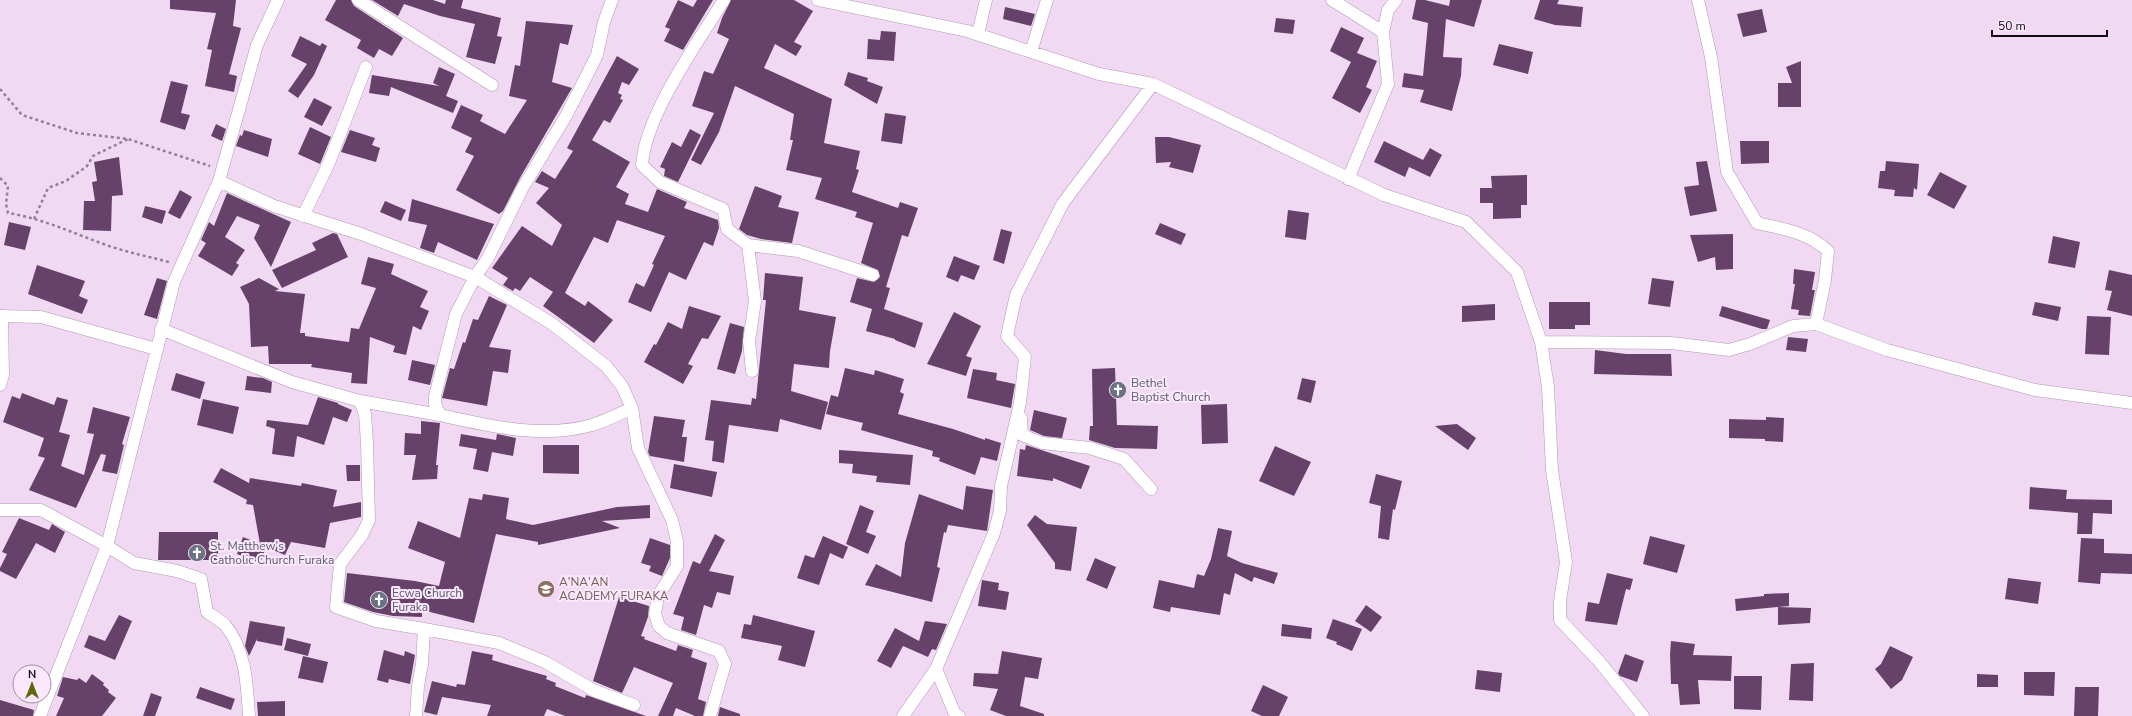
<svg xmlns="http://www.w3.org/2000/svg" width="2132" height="716" font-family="'Nunito Sans',sans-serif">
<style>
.building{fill:#66426a}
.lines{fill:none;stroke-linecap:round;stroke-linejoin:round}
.minor-casing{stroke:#b099b2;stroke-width:13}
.path{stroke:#928195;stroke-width:2.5;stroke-dasharray:3 3;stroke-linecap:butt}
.minor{stroke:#fff;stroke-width:12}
.labels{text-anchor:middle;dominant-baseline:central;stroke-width:4;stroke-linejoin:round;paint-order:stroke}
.worship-label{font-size:12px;fill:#5b616d;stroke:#fce8fe;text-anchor:start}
.education-label{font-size:12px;fill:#785e54;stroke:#fce8fe;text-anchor:start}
</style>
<rect width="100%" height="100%" fill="#f1d9f4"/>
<path class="building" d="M170,0H236L233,26L241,28L229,74L237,76L234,92L205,86L212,50L207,49L216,13L170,9Z
M336,0H351L354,6L403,38L392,56L379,49L374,58L357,48L361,40L325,20Z
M372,0H433L445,4L446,0H463L461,8L501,18L497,36L502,37L495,64L466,57L475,24L440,16L404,4L398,16Z
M678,0L693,7L697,0H713L683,50L664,41L670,29L665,27Z
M731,0H794L813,11L794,42L802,46L796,56L775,44L764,68L832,99L824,143L860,151L856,169L859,170L852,192L898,208L900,202L918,208L908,237L902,235L886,287L890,288L884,309L923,323L915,348L895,340V339L866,331L872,309L850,302L857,278L874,282L880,277L878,270L861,263L873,223L855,217L857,212L815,199L822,178L786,170L793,140H790L794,114L735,86L719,132L701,165L691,160L714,113L692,106L704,71L713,74L729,39L717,33L722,18Z
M1416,0H1425L1449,6L1450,0H1482L1474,27L1446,19L1443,57L1462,58L1461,76L1452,111L1420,102L1424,90L1402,87L1404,73L1423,76L1428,23L1412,19Z
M1540,0H1559L1557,4L1583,7L1581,27L1555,25L1534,19Z
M1005,7L1035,14L1031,26L1003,19Z
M1762,9L1767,32L1743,37L1737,14Z
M1276,18L1295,20L1293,34L1274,32Z
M526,21L573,25L568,45L560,43L552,82L572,88L521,176L503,211L499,214L456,190L474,156L465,152L472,138L451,128L461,105L483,115L480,121L505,134L527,100L509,96L515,65L520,66Z
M1341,27L1364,38L1357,53L1377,61L1366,87L1372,90L1360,113L1332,98L1351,62L1330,51Z
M881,31L896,32L894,61L867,59L868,39L880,40Z
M300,36L320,46L322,43L327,46L314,75L298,98L288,91L307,64L291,56Z
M1499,44L1533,52L1528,74L1493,65Z
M617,56L639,69L629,85L622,82L618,93L622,95L620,99L623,100L610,123L604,120L592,140L630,162L616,187L629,194L625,204L648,212L657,189L687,202L684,208L718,220L719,228L713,246L704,242L686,280L669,272L651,312L628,302L636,283L644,287L654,265L652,264L665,236L617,220L608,243L594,237L565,293L585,306L588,301L613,320L594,343L543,306L553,292L530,277L520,291L515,288L513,291L503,285L508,278L492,268L522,226L552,246L562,225L536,203L549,188L535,182L542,171L555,179L573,151L567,148Z
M1801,61V107H1778V83H1792L1786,67Z
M439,67L455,74L446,96L458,101L453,113L391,87L389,96L369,93L372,75L439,86L433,83Z
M848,72L868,78L867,81L883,87L877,104L844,85Z
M171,81L188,85L181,113L190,115L185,130L160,122Z
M314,98L332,107L322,126L304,117Z
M885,113L906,116L902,144L881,141Z
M216,124L226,129L222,141L211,136Z
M310,127L331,137L320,164L298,154Z
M690,129L701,135L678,182L664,176L665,169L660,167L672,142L681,147Z
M244,130L272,139L268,157L236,146L240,135L242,136Z
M350,130L375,138L372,145L380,148L376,162L341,152Z
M1155,137H1169L1201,145L1193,173L1169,167L1171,162L1156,163Z
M1384,141L1423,160L1430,148L1442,155L1430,177L1409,167L1405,177L1374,162Z
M1740,141H1769V163L1741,164Z
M119,157L123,195L112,196L111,231L83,230L84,201H95L92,182L97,181L94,162Z
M1707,161L1717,211L1690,216L1684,187L1699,185L1696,162Z
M1886,161L1919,164L1917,190L1914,188L1913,197L1894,196L1895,190L1878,188L1880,171H1885Z
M1940,172L1967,186L1954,209L1927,195Z
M1527,175V205H1521V218L1493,219V203H1480V188H1492L1491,176Z
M755,186L782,196L778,207L799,212L792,243L761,239L747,235L739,229Z
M180,190L192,197L180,219L168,213Z
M227,193L291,222L271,267L254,238L260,225L237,216L225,237L245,250L236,263L239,265L232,276L198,256L206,243L201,240L209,222L214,226Z
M412,199L494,224L477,260L438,242L434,253L420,248L427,225L408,221Z
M385,201L406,210L401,221L380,212Z
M145,206L166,211L162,224L142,217Z
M1288,210L1309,213L1306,240L1285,237Z
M9,222L31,227L25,250L4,245Z
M1160,223L1186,234L1181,245L1155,234Z
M1001,229L1012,232L1004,264L993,260Z
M333,233L337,234L348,257L282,288L272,270L316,250L312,243Z
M1733,234V269L1716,270L1715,257L1698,262L1690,235Z
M2053,236L2080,242L2075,268L2048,263Z
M954,256L980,266L974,280L961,275L958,282L946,277Z
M368,257L394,264L391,274L428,291L420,307L429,311L421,330L413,326L406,355L393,352L395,346L370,337L367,384L351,383L352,373L311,367L312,364H269L268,346L251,347L249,304L240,287L259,278L279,289L275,291L305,294L300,333H305V336L349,342L351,328L359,329L376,288L361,284Z
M37,265L85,281L79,296L88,300L82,314L28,294Z
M1794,269L1815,272L1812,290H1815L1810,316L1798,315L1799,310L1791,309L1795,284H1793Z
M2109,270L2132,275V316L2107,310L2112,291L2105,290Z
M765,273L803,277L799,310L836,317L830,351L829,368L794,364L791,391L828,402L821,430L780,419L778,432L729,425L724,463L712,461L714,441L705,440L711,400L751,405L752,398L756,399L766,300H763Z
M157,278L167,281L157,319L144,315Z
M1652,278L1674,281L1670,307L1648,304Z
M489,296L507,305L489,347L511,350L508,373L493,371L487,406L442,398L450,368L454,369L463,342L465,343L473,319L478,320Z
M1549,302H1590V325H1575V329H1549Z
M2035,302L2061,307L2058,321L2032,315Z
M1495,304V320L1462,322V306Z
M689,306L721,316L708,339L702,338L688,364L693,366L683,384L644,362L654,344L656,345L668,322L682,329Z
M1722,306L1770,320L1767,329H1762L1719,316Z
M954,312L981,326L966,356L972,358L966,376L927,364Z
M2087,316L2111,317L2109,355L2085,354Z
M730,323L744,327L742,351L735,374L717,369Z
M1788,337L1808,339L1806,352L1786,350Z
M1595,350L1626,354H1671L1672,376L1594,374Z
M412,360L435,365L430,385L408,380Z
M845,368L874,375L875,370L904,379L900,392L904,394L898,414L953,429L985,440V438L1001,443L997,461L981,457L975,475L939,461L940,458L932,456L933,451L861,430L863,423L826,414L831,395L838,397Z
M1115,368L1117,425L1158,426L1157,449L1115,448L1089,440L1090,426H1093L1092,369Z
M973,369L997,373L996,380L1015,384L1011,408L967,398Z
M176,373L205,382L200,399L171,390Z
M247,376L263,378L272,382L271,393L245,390Z
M1302,378L1316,381L1311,403L1297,399Z
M22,393L54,405L57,397L68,400L59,432L70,435L61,466L84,475L94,434L87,433L93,407L130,417L122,444L124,445L117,474L102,471L106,455L101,454L76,508L29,490L45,458L38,456L44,438L3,422L12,396L20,399Z
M318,397L338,403V404L352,410L347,422L333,417L324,445L297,436L294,457L272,454L275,429L266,426L267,420L308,425Z
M203,399L239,407L233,434L197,425Z
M1227,404L1228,443L1202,444L1201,405Z
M1034,410L1067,418L1062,438L1044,436L1030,430Z
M654,416L685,420L682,437H687L684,462L650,456L648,452Z
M1766,417L1784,418L1783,442L1765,441V439L1729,438V419L1766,420Z
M421,421L440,423L436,465H438L437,479L412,480L416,455H404L405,433L421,434Z
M1457,424L1476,438L1468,450L1435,426Z
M461,434L496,440L497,434L516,438L513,456L492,452L488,472L473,469L477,449L459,446Z
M543,445H579V474L543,473Z
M1026,445L1090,466L1081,489L1053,478V481L1017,476L1020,449L1025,450Z
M1275,446L1311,462L1294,496L1259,481Z
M839,450L913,455L910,485L876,482L877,476L852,473L853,464L839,463Z
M674,464L717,472L712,497L670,488Z
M346,465H360V481H347Z
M221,468L249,483L250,478L301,486L302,483L337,490L333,507L361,502V517L330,523L325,548L291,542L285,555L266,547L260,563L237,554L243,537L260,544L253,505L246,504L247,500L213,482Z
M1376,474L1402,481L1395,510L1393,509L1389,540L1378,538L1381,506L1369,503Z
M966,486L993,490L987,531L948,525L946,533L944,532L937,567L940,568L932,602L865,585L876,564L901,577L905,543L919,494L963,510Z
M2030,487L2067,490L2066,499L2112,500V514L2093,513L2092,534H2077L2078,513L2029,509Z
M483,494L509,498L506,519L533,525L617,507L650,505V518L602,521L620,528L538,545V542L496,534L474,623L422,610V617L393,616L373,612L344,602L347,573L415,581L439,586L445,562L408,548L418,521L460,538L469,498L482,500Z
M860,505L874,511L866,532L876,536L868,554L846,544Z
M1035,515L1047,524L1077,527L1071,571L1055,569V563L1027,525Z
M19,518L49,530L52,524L65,532L55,553L36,543L16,579L0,571V568L7,554L2,552Z
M1218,528L1232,531L1227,556L1242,563L1278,573L1274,584L1254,577L1252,582L1235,573L1230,595L1224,593L1220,615L1171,607L1170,612L1153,608L1159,580L1194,588L1197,574L1204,576L1211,559Z
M159,532H218V560H158Z
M715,534L725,540L709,571L734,576L730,595L717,592L712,608L704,605L696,635L681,630L684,617L673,614L693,561L700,564Z
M823,536L848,547L843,559L830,553L819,585L797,578L805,555L814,558Z
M1650,536L1685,545L1677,573L1643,564Z
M650,538L670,545V558L662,576L649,571L651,566L641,563Z
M2081,538L2104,539V553L2132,554V574L2101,573L2100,584L2078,582Z
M1095,558L1116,567L1107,589L1086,580Z
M1607,573L1633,579L1630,590L1626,589L1617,625L1585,621L1588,602L1599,604Z
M2008,578L2041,582L2038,604L2005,599Z
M982,580L999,583L998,590L1009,592L1006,610L978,606Z
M1789,593V606L1736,611L1735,599L1764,596V594Z
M619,597L649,606L648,617L641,636L645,637L644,639L676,651L678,645L693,650L691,657L707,663L698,699L706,702L703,716H695L676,708L673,716H658L673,683L634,667L622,693L593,681Z
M1366,605L1382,617L1371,632L1355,621Z
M1778,607L1811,608L1810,623L1778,625Z
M119,615L132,621L115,660L84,647L89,635L105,641Z
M753,615L815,631L805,667L778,660L782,646L741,638L744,624L751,625Z
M1333,619L1362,629L1352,651L1336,644L1337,642L1326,638Z
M250,621L285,627L282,646L257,641V639L249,656L245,646Z
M925,621L947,624L936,650L932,649L928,657L903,646L891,668L877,661L895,628L919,641Z
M1282,624L1312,628L1311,639L1281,636Z
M287,638L311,644L308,656L284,650Z
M1671,641L1695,644L1693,655L1732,656L1731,681L1698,680L1700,704L1680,705L1678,684H1671L1670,654Z
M1890,646L1913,657L1902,680L1891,689L1875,669L1881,664Z
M384,650L404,656L405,651L415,655L410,684L389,679L388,683L377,680Z
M472,651L493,655L492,660L547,676L546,679L556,683L555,686L585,698L586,695L646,716H565L547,709L544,716H487L491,705L442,697L437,715L424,712L432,681L456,687L457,684L465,685Z
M1002,651L1042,658L1038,679L1025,677L1020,706L1044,714V716H1006L990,710L998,689L973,686L974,673L998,674Z
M1625,654L1644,661L1637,682L1620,676L1618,673Z
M303,656L328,662L323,683L298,678Z
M1814,663L1813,701L1789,700L1791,664Z
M1477,670L1502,673L1500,692L1475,689Z
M2024,672H2055L2054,696L2024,695Z
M92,674L104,683L103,685L109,690L108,692L116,698L102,716H56L64,698L57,696L63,677L77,680L79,678L86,683Z
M1977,674L1998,675V687H1977Z
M1734,676H1762L1761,710L1734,709Z
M1263,685L1288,697L1279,716H1262L1251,711Z
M200,687L235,699L231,710L196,698Z
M2075,687H2099L2098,716H2074Z
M151,693L162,697L155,716H143Z
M0,700L34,710L33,716H0Z
M285,701V716H258L257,702Z
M720,707L740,714V716H718Z"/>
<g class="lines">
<defs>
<path id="minor" d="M358,0L492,85
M612,0L604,22L597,55L588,73L566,116L522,189L488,258L475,277L551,323L606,366L622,386L632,408L638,448L672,520L677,541V566L658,596L655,614L659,626L667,633L719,651L725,664L710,716
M724,0C697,43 645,116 642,165L660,182L723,209L727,229L748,245L798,251L873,275
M818,0L967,31L1099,74L1153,84L1384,195L1466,222L1517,272L1541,342L1548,387L1552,470L1566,562L1560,601V620L1598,660L1643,716
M1332,0L1383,32L1388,84L1348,179
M1698,0L1711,57L1727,172L1757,223C1783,229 1808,232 1828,251L1825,280L1816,324
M1383,32L1388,10L1396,0
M978,34L986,0
M1031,52L1047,0
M219,181L274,206L361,234L475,277L456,314L435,396V404L440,415C489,426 542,439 592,425C605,421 619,414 632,408
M303,216L328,165L366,67
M748,245L755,301L749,341L752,371
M0,316L41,317L156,349
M161,329L292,382L360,401L365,414L367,443L369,520L362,535L340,564L336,607L376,621L424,629L422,664L418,686L416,716
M1541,342L1671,343L1729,350L1750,344L1793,326L1816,324L1887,350L2035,390L2132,403
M0,385L3,375L2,316
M360,401L440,415
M1021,418L1022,435L1042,443L1090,448L1124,459L1151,489
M0,510H41L107,546L134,563L177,571L201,579L207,612C213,616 220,620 225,625C246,650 247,685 249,716
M424,629L499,643L545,662L595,691L634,705
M40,716L107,546L174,282L219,181L257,45L278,0
M903,716L936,669
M959,716L955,714L936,669L994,533L1000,511L1001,486L1020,403L1025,357L1007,336L1016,295L1063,203L1153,84"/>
</defs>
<use href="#minor" class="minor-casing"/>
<path class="path" d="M0,89L22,115L77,133L128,139L210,166
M0,178L8,186L6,204L8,213C45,219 77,235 112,247C131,253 150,257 169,262
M34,219L48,188L66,181L87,166L93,156L128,139"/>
<use href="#minor" class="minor"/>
</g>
<defs>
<symbol id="church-disc" viewBox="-11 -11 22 22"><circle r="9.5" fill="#6b7280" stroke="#fce8fe"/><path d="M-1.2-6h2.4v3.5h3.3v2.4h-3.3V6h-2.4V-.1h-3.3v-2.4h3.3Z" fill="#fff"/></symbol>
<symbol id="school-disc" viewBox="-11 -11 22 22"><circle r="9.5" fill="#8d6e63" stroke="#fce8fe"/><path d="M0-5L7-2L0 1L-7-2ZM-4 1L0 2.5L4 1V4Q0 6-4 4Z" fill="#fff"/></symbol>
</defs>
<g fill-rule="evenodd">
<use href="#church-disc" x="1108" y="380" width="20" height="20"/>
<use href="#church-disc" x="187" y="543" width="20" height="20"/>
<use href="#school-disc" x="536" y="579" width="20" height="20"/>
<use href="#church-disc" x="369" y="590" width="20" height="20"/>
</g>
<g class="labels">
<g class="worship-label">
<text x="1131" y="383">Bethel<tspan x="1131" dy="14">Baptist Church</tspan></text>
<text x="210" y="546">St. Matthew's<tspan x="210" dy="14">Catholic Church Furaka</tspan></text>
<text x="392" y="593">Ecwa Church<tspan x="392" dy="14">Furaka</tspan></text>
</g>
<g class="education-label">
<text x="559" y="582">A'NA'AN<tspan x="559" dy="14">ACADEMY FURAKA</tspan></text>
</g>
</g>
<g transform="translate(32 684)"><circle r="19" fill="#fce8fe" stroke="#9e8e9f"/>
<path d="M0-3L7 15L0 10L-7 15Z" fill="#5f690d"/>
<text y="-6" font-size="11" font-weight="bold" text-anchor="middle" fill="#100811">N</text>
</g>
<path d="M1992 30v6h115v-6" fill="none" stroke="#100811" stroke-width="2"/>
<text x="1998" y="30" font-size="12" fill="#100811" stroke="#fce8fe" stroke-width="3" paint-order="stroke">50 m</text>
</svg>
